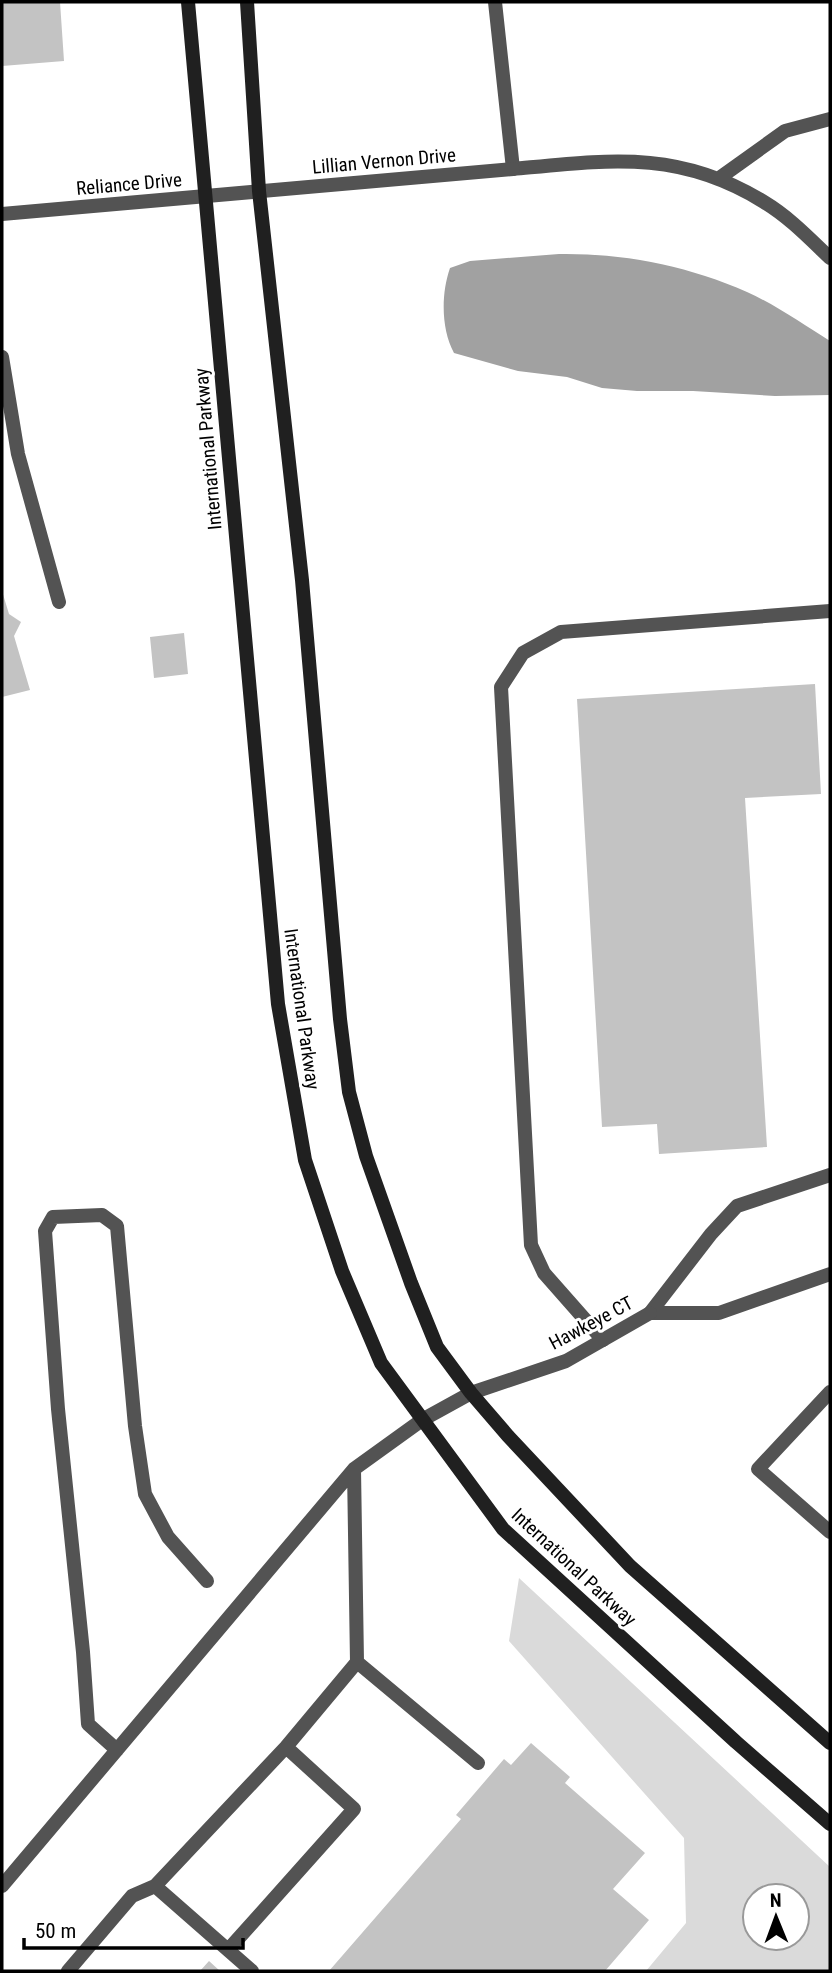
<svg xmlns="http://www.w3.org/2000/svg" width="832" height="1973" font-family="'Roboto Condensed',sans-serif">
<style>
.green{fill:#dadada;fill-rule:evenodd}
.water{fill:#a1a1a1}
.building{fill:#c3c3c3}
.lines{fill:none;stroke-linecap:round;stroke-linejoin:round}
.lane{stroke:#535353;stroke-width:14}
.street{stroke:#535353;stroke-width:14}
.secondary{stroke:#202020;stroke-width:14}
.labels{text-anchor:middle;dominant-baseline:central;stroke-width:6;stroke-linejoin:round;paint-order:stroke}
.street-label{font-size:19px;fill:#000;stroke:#fff}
</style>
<rect width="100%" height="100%" fill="#fff"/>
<path class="green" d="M519,1578L830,1867V1971H646L686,1923L684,1838L509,1641ZM755,1896H797V1938H755Z"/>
<path class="water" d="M559,254C624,253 688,266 747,292C776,305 804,325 830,341V395L775,396L693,391H637L602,388L567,377L518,371L454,353C441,329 441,294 450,268L470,261Z"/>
<path class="building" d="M2,2H60L64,61L2,66Z
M2,591L9,614L21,622L14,636L30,690L2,697Z
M184,633L188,674L154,678L150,637Z
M815,684L821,794L745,798L767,1147L659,1154L657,1124L602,1127L577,699Z
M531,1743L570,1777L565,1783L645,1853L613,1889L649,1920L605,1971H329L461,1819L456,1815L504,1759L511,1765Z
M209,1961L220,1971H200Z"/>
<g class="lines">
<path class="lane" d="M495,2L513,169C608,160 679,149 764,202C789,217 809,238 830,258
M718,179L785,131L830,119
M2,357L18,454L59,602
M650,1313L711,1234L737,1206L830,1175
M650,1313H719L830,1274
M603,1340L544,1273L531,1245L501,687L523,653L561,632L830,611
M830,1392L758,1469L830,1532
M357,1662L478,1763
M117,1750L88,1724L83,1652L58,1409L45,1231L53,1217L102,1215L117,1226L135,1426L145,1494L168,1537L207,1581
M2,1886L354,1469L422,1420L471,1393
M228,1950L354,1809L286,1747
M68,1971L132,1896L155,1886
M252,1971L155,1886L286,1747L357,1662L354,1469"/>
<path class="street" d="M2,214L513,169
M471,1393L566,1361L650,1313"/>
<path class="secondary" d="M188,2L278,1004L305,1160L342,1271L381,1363L503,1529L736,1742L830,1824
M247,2L259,191L302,580L340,1019L349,1092L366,1156L411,1283L437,1347L471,1393L508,1436L630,1566L830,1743"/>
</g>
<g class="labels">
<g class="street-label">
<text transform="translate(384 161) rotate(-5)">Lillian Vernon Drive</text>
<text transform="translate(129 184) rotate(-5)">Reliance Drive</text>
<text transform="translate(208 449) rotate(-95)">International Parkway</text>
<text transform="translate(302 1009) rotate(82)">International Parkway</text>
<text transform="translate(591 1323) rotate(-28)">Hawkeye CT</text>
<text transform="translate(574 1567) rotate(43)">International Parkway</text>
</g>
</g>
<rect width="832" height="1973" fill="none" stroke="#000000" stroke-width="7"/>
<g transform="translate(776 1917) rotate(359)"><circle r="33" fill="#ffffff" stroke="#999999" stroke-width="2"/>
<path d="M0-5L12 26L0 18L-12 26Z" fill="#000000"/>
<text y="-10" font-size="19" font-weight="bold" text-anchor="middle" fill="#000000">N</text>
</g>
<path d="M24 1938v10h219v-10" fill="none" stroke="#000000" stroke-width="3.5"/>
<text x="35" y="1938" font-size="21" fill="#000000" stroke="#ffffff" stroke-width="5" paint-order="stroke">50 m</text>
</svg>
